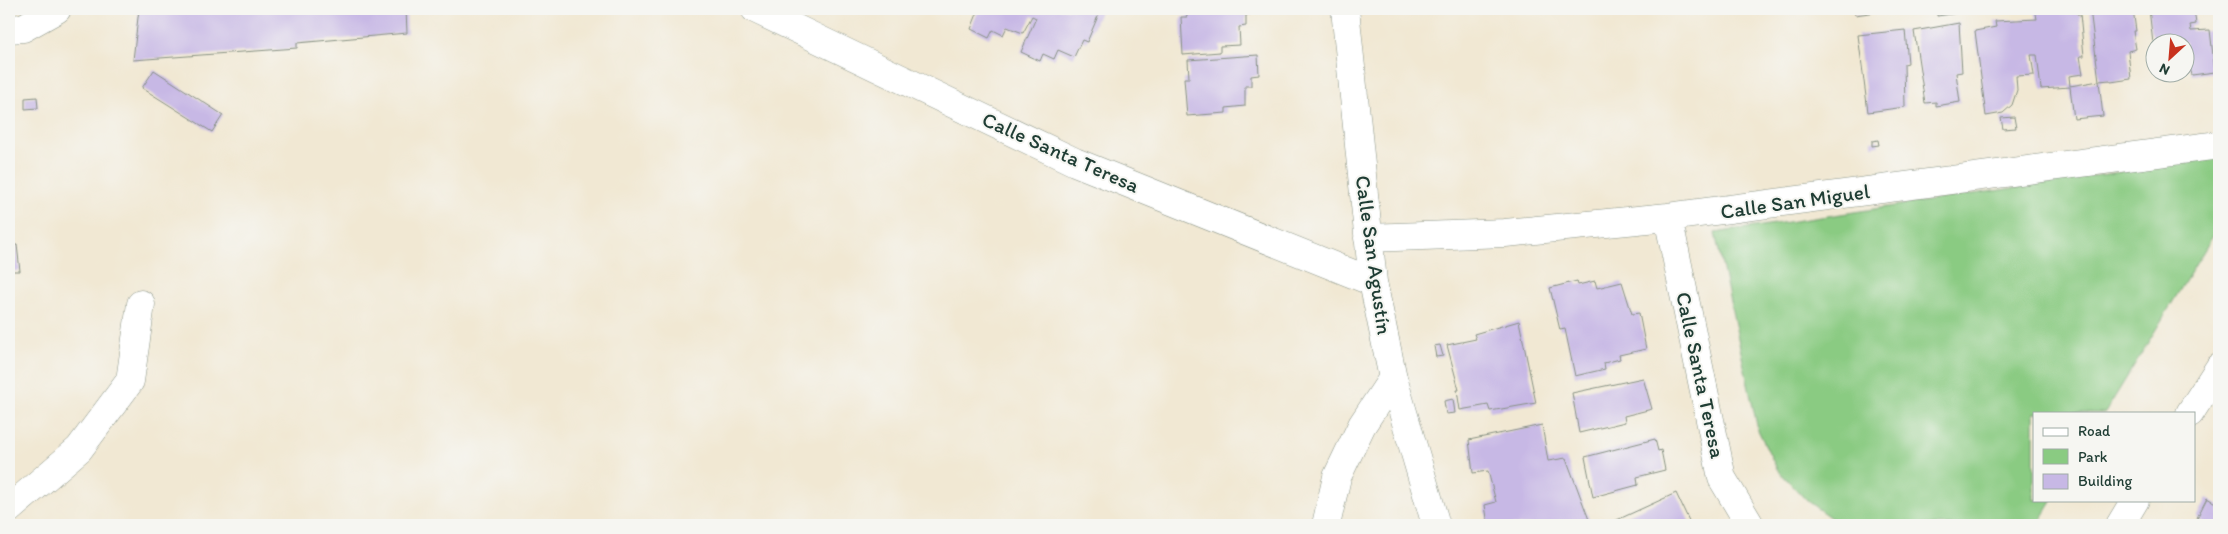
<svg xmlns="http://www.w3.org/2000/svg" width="2228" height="534" font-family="Itim,sans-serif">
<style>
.green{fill:#8acb82;stroke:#54845b}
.building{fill:#c7b8e5}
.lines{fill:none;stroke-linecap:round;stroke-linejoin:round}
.minor-casing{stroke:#889284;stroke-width:29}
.minor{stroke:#fff;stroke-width:28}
.labels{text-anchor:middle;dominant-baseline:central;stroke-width:4;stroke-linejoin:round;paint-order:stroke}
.street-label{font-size:21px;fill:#1f3d34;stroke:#f6f6f2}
</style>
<rect width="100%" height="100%" fill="#f6f6f2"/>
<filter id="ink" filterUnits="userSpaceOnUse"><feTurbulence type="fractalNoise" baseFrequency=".02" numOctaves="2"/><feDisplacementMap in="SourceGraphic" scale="10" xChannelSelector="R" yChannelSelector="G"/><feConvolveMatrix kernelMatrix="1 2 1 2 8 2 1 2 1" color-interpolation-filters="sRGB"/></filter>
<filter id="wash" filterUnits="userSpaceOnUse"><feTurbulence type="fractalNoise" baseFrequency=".0096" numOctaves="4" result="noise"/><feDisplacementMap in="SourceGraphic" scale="20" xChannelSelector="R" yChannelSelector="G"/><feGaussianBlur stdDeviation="1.12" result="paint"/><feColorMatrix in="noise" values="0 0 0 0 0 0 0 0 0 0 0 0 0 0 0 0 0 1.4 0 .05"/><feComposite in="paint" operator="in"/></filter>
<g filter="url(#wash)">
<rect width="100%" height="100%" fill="#f1e8d3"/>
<path class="green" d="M2219,157V226L2105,413H2034V500H2053L2038,525H1841L1807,501L1777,469L1758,430L1715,233Z"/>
<g id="blocks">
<path class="building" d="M139,9H406L407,33L297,43V48L133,60Z
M979,9H1101L1087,42L1082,40L1074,57L1058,50L1054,59L1043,54L1040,61L1021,52L1036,18L1032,16L1023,33L1007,27L1003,35L993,30L989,38L971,29Z
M1186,9H1254V14L1246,15V26L1239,27L1240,45L1220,46V52L1183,55L1181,17H1187Z
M1854,9H1891V10L1855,15Z
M1905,9H1915V12L1906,14Z
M1937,9H1972L1973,11L1937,16Z
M2035,9H2076L2077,14H2080L2084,56H2080L2083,74L2069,76L2070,86L2099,81L2103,116L2074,119L2070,87L2041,89L2037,55H2031L2034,75L2016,76L2017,90L2012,105L2003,113L1986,116L1975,31L1996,27L1995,21L2037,19Z
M2090,9H2133L2136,31H2133L2136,49L2128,51L2131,79L2111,82L2110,80L2099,81Z
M2149,9H2194L2196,24L2190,25L2191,31L2210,30L2215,72L2192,75L2190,68L2186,69V42H2156L2154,52Z
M1959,23L1962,72L1956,73L1960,102L1936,106V102L1925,103L1914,31Z
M1905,30L1908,63L1904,64L1905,107L1868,112L1858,35Z
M1258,55L1259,75L1251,76V86H1245V106L1226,108V113L1187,116L1184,78H1189L1188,60Z
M154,70L223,115L212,132L142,88Z
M37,97L38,108L25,109V98Z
M2014,117L2016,128L2003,129L2001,118Z
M1878,140L1879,145L1872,146V141Z
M9,245H17L20,271H9Z
M1577,281L1578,285L1595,281L1597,288L1622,282L1632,314L1639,313L1646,349L1619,355L1620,359L1604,363L1605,369L1575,376L1565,329L1560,330L1550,288Z
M1519,321L1536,403L1490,411L1488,405L1460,410L1457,390H1459L1447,345L1476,339L1474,334Z
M1440,345L1443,356L1436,357L1434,346Z
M1643,378L1652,409L1624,416L1625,422L1579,433L1572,393Z
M1453,399L1455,413L1446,414L1444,401Z
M1542,425L1548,461L1566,458L1591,525H1488L1485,505L1496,502L1488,471L1473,473L1469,440Z
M1655,439L1658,451L1661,450L1665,470L1637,477L1638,485L1593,497L1585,457Z
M1676,493L1691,525H1606Z
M2207,498L2219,505V525H2204L2205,523L2197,518Z"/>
</g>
</g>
<g filter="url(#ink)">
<use href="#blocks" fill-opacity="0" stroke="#889284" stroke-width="1"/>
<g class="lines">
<defs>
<path id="minor" d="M755,9L1075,162L1373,282
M1345,9L1373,282L1393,378L1436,525
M9,29L23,28L57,9
M1668,217L1722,478L1750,525
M1368,238L1505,233L1668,217L2219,145
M2190,413L2219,368
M9,509L79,449L130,381L141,304
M1326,525L1337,477L1362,425L1393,378
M2120,525L2135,500"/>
</defs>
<use href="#minor" class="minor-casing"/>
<use href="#minor" class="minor"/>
</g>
</g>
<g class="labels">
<g class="street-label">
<text transform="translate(1061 152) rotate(24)">Calle Santa Teresa</text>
<text transform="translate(1795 201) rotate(-8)">Calle San Miguel</text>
<text transform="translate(1374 255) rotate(82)">Calle San Agustín</text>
<text transform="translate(1701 375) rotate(78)">Calle Santa Teresa</text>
</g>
</g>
<rect width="2228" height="534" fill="none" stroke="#f6f6f2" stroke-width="30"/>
<rect x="2033" y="412" width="162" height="90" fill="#f6f6f2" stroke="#a0aca6"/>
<rect x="2043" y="428" width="25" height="8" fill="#ffffff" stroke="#a0aca6"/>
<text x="2078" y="436" font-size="15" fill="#1f3d34">Road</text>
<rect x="2043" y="449" width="25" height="15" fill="#8acb82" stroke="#a0aca6"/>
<text x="2078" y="462" font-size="15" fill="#1f3d34">Park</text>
<rect x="2043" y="474" width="25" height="15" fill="#c7b8e5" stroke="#a0aca6"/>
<text x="2078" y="486" font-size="15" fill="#1f3d34">Building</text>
<g transform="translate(2170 58) rotate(206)"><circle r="24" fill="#f6f6f2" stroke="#a0aca6"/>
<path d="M0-4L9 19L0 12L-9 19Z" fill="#c8321e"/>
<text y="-8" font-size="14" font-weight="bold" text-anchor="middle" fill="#1f3d34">N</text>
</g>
</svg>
